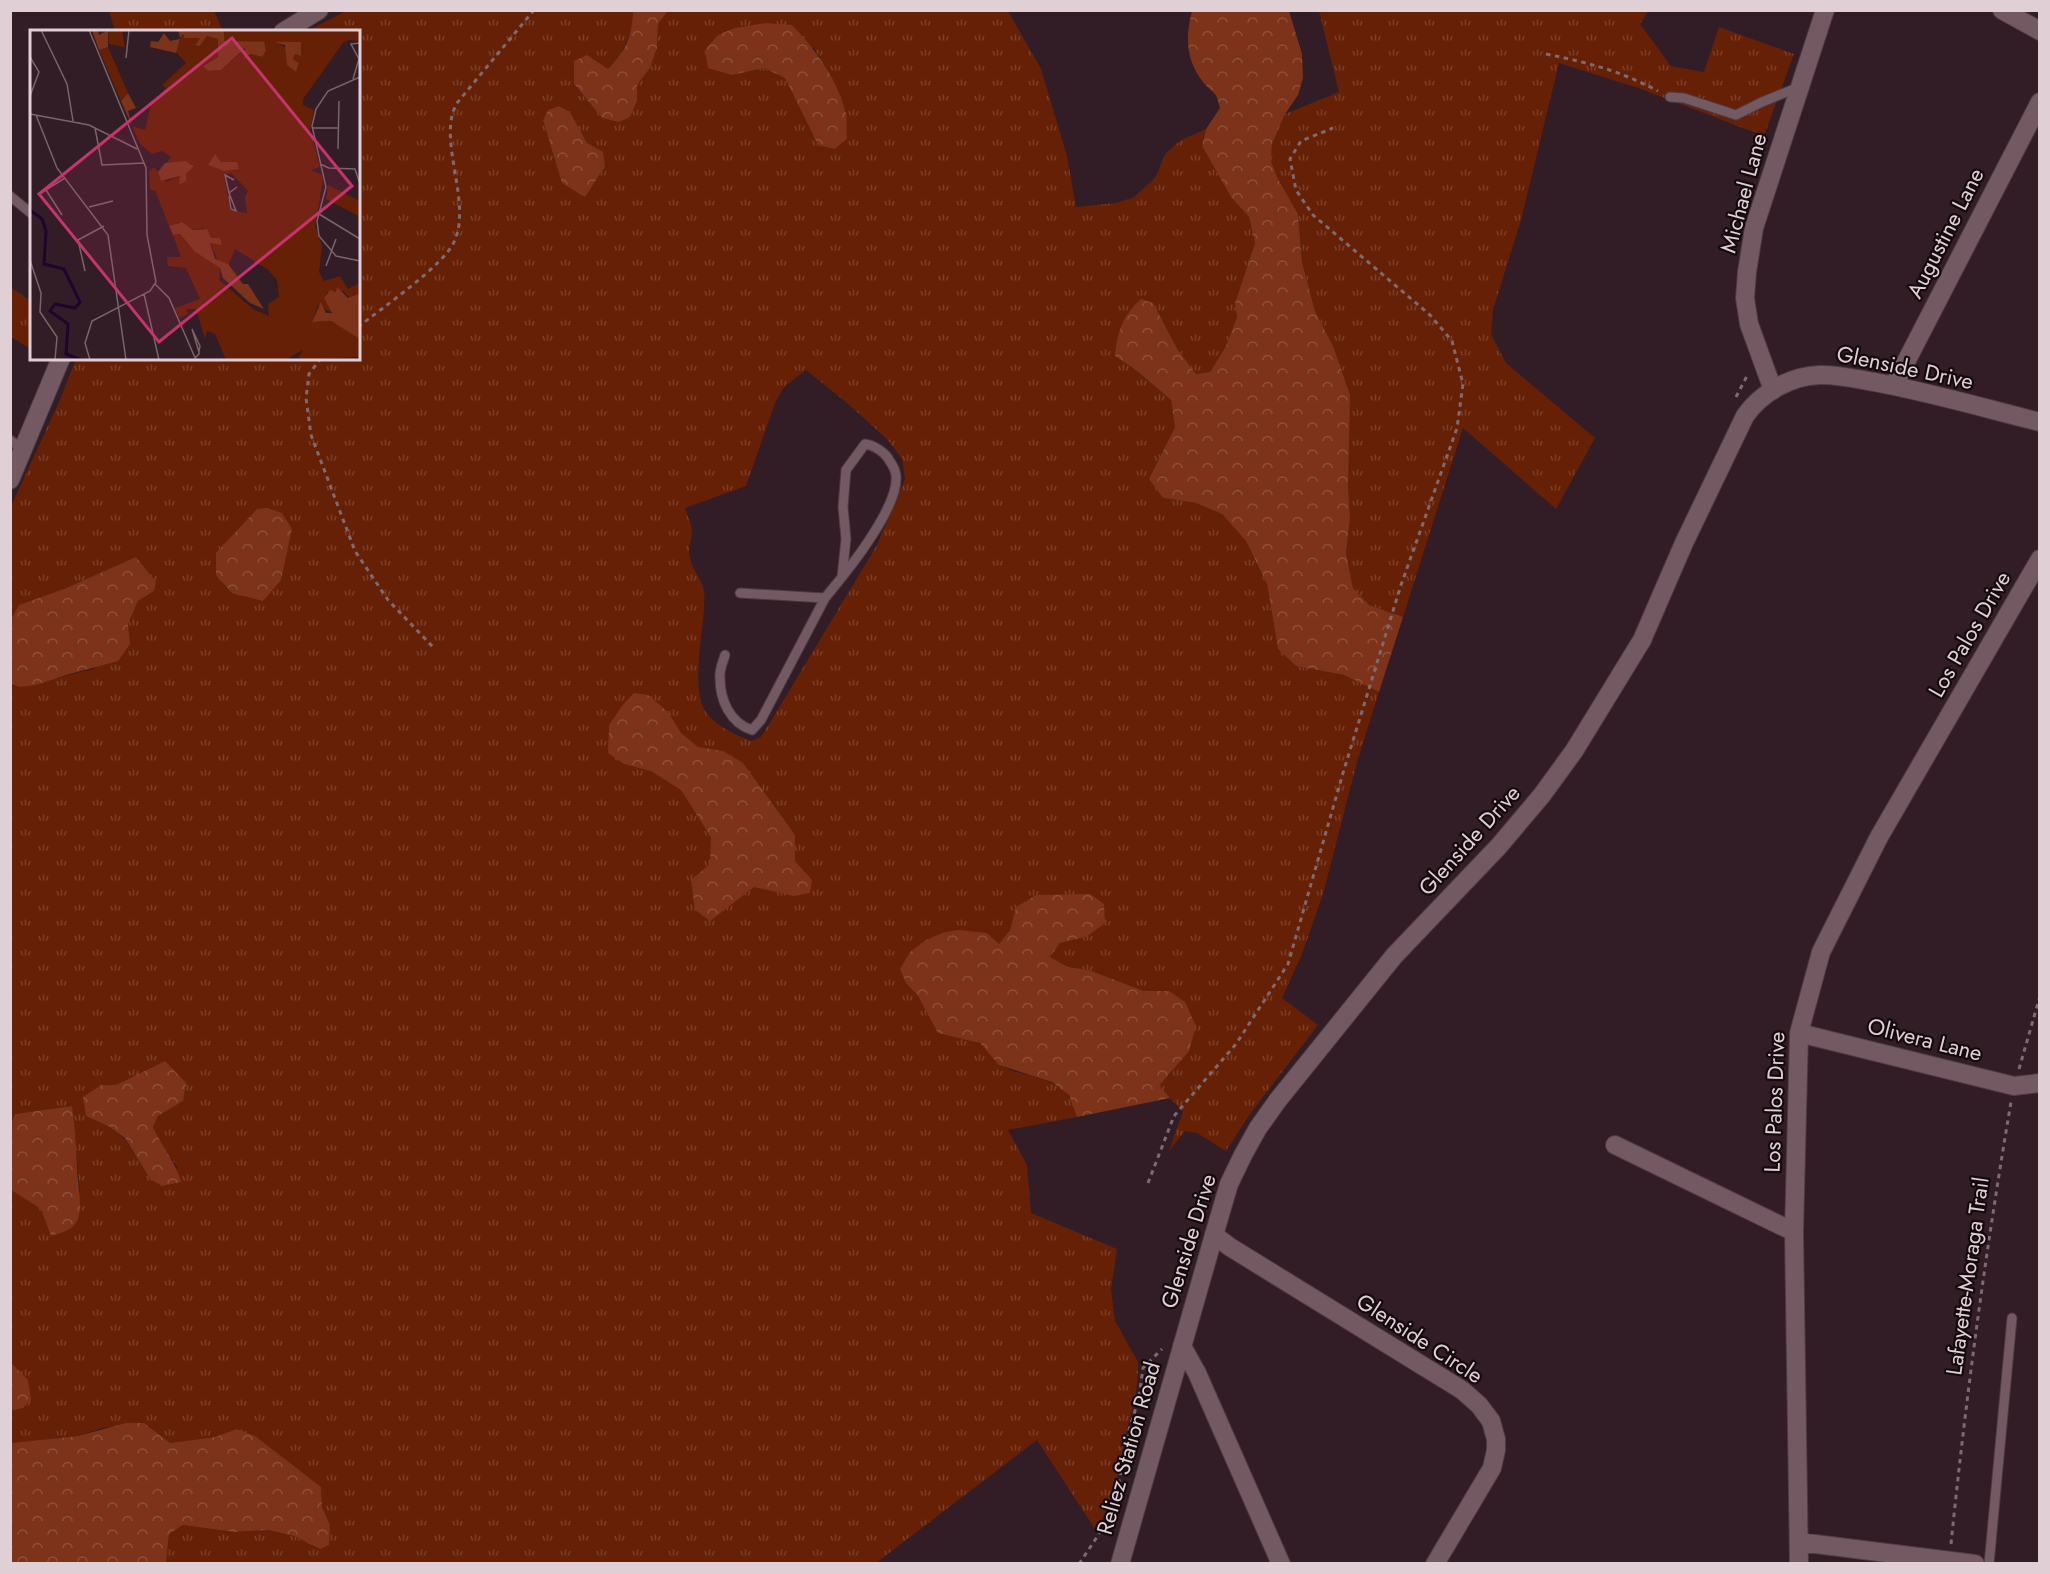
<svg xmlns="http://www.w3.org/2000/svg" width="2050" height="1574" font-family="Jost,sans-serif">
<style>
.grass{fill:url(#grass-tufts);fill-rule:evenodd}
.forest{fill:url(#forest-crowns)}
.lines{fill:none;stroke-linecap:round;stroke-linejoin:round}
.service-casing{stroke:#4d3b42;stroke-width:11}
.minor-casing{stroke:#4d3b42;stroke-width:20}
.tertiary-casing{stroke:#4d3b42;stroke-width:20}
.path{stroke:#7e6a72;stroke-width:3;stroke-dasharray:4.5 4.5;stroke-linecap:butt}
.service{stroke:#735962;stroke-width:9}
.minor{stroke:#735962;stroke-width:18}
.tertiary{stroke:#735962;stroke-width:18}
.labels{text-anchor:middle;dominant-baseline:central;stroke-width:4.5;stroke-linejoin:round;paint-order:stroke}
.street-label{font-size:22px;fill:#e0d0d5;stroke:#140a0d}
.inset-river{fill:none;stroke:#21032f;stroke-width:3}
.inset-road{fill:none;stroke:#78646b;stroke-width:1.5}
.view{fill:#c6346d;fill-opacity:0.15;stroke:#c6346d;stroke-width:3}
.inset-edge{fill:none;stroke:#e0d0d5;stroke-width:3}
</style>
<defs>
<pattern id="grass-tufts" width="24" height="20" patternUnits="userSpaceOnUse" patternTransform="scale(1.5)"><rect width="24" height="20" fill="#652006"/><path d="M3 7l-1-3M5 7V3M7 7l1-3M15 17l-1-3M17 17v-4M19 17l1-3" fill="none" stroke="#7b3f29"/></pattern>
<pattern id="forest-crowns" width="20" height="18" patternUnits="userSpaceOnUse" patternTransform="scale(1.5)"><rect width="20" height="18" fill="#7c331a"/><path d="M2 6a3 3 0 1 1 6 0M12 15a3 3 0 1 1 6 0" fill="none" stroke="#8e503a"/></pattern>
</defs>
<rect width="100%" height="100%" fill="#321c25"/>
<path class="grass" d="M109,11H214L223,31H115Z
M346,11H633L632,30L620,55L608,69L574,85L602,118L619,121L630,116L637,101V85L650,68L657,48L658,24L668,11H1008L1041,69L1067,156L1076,207L1116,203L1134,197L1155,178L1166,153L1181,140L1206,129L1202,146L1231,197L1249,217L1255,243L1235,303L1237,317L1226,346L1210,372L1196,374L1178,350L1164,323L1115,355L1136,370L1171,400L1175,427L1149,479L1163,498L1196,503L1222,514L1246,541L1267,584L1278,649L1296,666L1344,675L1379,692L1357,762L1323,894L1302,954L1282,998L1318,1025L1250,1114L1226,1151L1197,1133L1185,1131L1169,1151L1183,1111L1158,1087L1173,1071L1169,991H1144L1089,970L1068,967L1050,957L1060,943L1086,937L1059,895H1036L1016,907L1010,930L999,944L987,933H980L906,983L918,996L938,1032C951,1036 967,1037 979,1043C988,1047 992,1061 1002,1066C1032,1081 1070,1075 1077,1117L1008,1130L1027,1165L1031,1213L1117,1249L1111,1290L1115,1321L1138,1362V1371L1135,1400L1125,1436L1115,1489L1097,1532L1037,1440L876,1563H166L169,1534L183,1525L234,1532L268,1530L294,1536L320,1549L330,1525L322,1507L321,1487L281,1457L238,1429L215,1437L170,1443L144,1423L102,1428L78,1436L11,1443V1411L23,1408L11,1363V1190L41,1209L80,1194L72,1106L15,1114L11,1124V684L20,687L93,669L129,644L128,624L138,601L154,591L136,557L64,589L20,605L11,619V506L59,402L76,359L358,358V32L307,31ZM814,48L832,80L846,111L818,145L785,78L764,68L732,75ZM559,106L570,112L587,143L605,166L597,177L553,150L543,120L548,110ZM806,370L847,403L888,440L902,459L905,479L877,545L774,716L761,737L751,741C736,735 718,727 708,715C687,691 707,622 704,592C703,580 692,570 690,558C687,548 692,540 692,530C691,523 687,515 685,508L746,486L775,403L784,387ZM165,1061L183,1101L158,1116L153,1127L161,1145L178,1168L150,1179L125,1139L108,1126L86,1116L101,1085H116Z
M1319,11H1648L1640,24L1671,66L1704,72L1719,27L1794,54L1764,136L1641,89L1559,63L1521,220L1493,310L1491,334L1506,363L1595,438L1556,509L1463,428L1403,617L1369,605L1353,588L1346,553L1350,518L1348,484L1333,346L1315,311L1302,262L1298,214L1277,177L1271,161L1272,144L1285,114L1339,92Z
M10,287L31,301V349L11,337Z"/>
<path class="forest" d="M633,11H668L658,24L657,48L650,68L637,85V101L630,117L619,122L602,118L574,84V61L587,55L608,69C626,50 632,37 633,11Z
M1192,11H1289L1302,54L1303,78L1298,95L1285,114L1272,144L1271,161L1277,177L1298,214L1302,262L1315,311L1333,346L1350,395L1348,484L1350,518L1346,553L1353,588L1369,605L1403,617L1379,692L1344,675L1296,666L1278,649L1267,584L1246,541L1222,514L1196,503L1163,498L1149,479L1175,427L1171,400L1136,370L1115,356C1117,332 1123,315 1141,299L1153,303L1178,350L1196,374L1210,372L1226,346L1237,317L1235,303L1255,243L1249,217L1231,197L1202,146L1206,129L1220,108C1216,90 1214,95 1203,82C1186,60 1185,37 1192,11Z
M766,23L792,25C815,49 836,77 845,110C848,118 846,129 847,138L835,149L818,145L785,78L764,68L732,75L708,68L705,50L718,35L735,28Z
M559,106L570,112L587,143L603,152L605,166L585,197L562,183L543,120L548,110Z
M267,508L282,513L292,529L281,580L263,601L232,593L216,575V553L257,509Z
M136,557L156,582L154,591L138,601L128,624L130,644L118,661L66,675L36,685L20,687L11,684V619L19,605L64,589Z
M634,693L648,695L668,712L681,733L698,747L723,751L743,763L795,835V861L812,880L810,893L794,896L754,887L710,921L695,910L691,880L710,864L711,837L681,790L651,771L624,764L608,753L609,725L622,706Z
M1090,894L1104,904L1105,923L1086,937L1060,943L1050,957L1068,967L1089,970L1144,991H1169L1185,1002L1196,1026L1189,1051L1159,1086L1170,1098L1077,1117L1069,1095L1052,1082L999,1065L980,1043L938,1033L918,996L906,983L900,969L910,952L926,940L945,932L959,930L987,933L999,944L1010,930L1016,907L1036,895Z
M165,1061L186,1083L183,1101L158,1116L153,1127C161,1146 176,1162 181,1182L162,1186L150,1179L125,1138L108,1126L86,1116L83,1097L101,1085H116Z
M72,1106C75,1126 76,1146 77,1167C77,1184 83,1202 78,1219C74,1230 61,1233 51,1236L41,1209L11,1190V1124L15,1114Z
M11,1363L28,1380L31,1400L23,1408L11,1411Z
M126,1423H144L170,1443L215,1437L237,1429L255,1436L321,1487L322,1507L330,1525L329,1545L320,1549L294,1536L268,1530L234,1532L183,1525L169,1534L166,1563H11V1443L78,1436Z"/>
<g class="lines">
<defs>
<path id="service" d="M1670,97L1684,98L1736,115L1762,102L1799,87
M10,196L32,214
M10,440L22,449
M740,593L825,598L842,577L846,539L843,507L846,470L865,444C873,445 883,451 888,458C890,462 894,467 895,471C904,497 858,557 842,577
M725,655C723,662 719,670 720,678C720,700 730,723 752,730L761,720L825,598
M1989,1564L2012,1318"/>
<path id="minor" d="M2002,10L2040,31
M283,32L319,10
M1894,385L2040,102
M1773,390L1749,324L1745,298L1747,272L1754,228L1825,10
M10,480L61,358
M1799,1033L2014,1086L2040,1083
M1615,1145L1794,1232
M1214,1235L1230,1247L1462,1390L1479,1405L1491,1421L1496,1439V1450L1492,1468L1435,1564
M1799,1542L1975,1564
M1799,1564L1794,1232L1799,1033L1821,952L1879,837L2040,559"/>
<path id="tertiary" d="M1182,1346L1197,1373L1281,1564
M1120,1564L1214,1235L1229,1184L1243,1155L1258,1128L1278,1100L1394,956L1499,846L1542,795L1574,751L1642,640L1684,543L1745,416C1761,393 1790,376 1819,375C1837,374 1856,379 1874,382C1929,392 1984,408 2040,422"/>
</defs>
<use href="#service" class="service-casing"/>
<use href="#minor" class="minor-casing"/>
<use href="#tertiary" class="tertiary-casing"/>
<path class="path" d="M1546,54C1589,63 1618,70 1658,91
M358,327C381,309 444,265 454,242C473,202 436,139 457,103L534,10
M321,358L309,374L306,398L311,435L355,551L388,600L434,648
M1853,358L1867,361
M1736,397L1747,376
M2019,1069L2040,996
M1148,1183L1174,1116L1236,1044L1288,964L1343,773L1401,585L1457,428L1463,384L1452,341L1430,315L1313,215L1296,190L1290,159L1301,141L1333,128
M1951,1544C1966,1396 1986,1249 2011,1102
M1079,1564L1099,1534L1118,1487L1128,1433L1139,1398L1143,1368L1162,1349"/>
<use href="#service" class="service"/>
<use href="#minor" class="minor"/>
<use href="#tertiary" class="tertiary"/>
</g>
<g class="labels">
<g class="street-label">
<text transform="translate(1743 193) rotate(-75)">Michael Lane</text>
<text transform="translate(1945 233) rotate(-63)">Augustine Lane</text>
<text transform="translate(1905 367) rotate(12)">Glenside Drive</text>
<text transform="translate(1969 634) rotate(-60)">Los Palos Drive</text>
<text transform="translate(1469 840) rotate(-48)">Glenside Drive</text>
<text transform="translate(1925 1039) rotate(14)">Olivera Lane</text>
<text transform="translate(1774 1102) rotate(-88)">Los Palos Drive</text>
<text transform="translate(1188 1241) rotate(-73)">Glenside Drive</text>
<text transform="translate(1967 1276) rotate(-82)">Lafayette-Moraga Trail</text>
<text transform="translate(1420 1338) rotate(33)">Glenside Circle</text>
<text transform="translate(1128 1448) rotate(-74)">Reliez Station Road</text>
</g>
</g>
<g transform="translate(30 30)">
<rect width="330" height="330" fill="#321c25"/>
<path d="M78,0H92L95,17L79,14ZM302,0H330V11L318,10L310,15L273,69V75L284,80L280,100L290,137L281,140L292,145L293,150L285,196L292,216L289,242L294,251L310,246L318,259L330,253V263L320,268L313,261L297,262L295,268L302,283L288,275L282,292L301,291L325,303L330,309V327L267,330L273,320L255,330H196L185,304L177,301L175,309L166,279H156L158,284L149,288L145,278L170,269L156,238L138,236L137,227H151L143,205L150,204L165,222L190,238L189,250L223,279L239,286L238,274L249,267L247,250L237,239L205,219L198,236L188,231L180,213L190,208H181L174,198L163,200L149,192L139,196L125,160H120L119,141L124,137L136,152L150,146L151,155L162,133L136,134L141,127L132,121L122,124L110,114L102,96L115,100L121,74L136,58L132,55L156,33L146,22L152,4L154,8H170L165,14L170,16L177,6L189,9L188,27L174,35L178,41L191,40L216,18L218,27L221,24L232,27L236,21L235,10L248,8L246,13L257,18V35L266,41L269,33L263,29L265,24ZM201,143L218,161L215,167L217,183L200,180L194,145ZM78,17L98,63L91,71L69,20ZM298,155L330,171V187L296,169Z" fill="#652006" fill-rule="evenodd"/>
<path d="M62,0H68L69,5L78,0V17L69,20ZM148,0H233L236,21L232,27L221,24L214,29L215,18L191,40L178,41L173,36L188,27V9L177,6L170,16L165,15L170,8H154L153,4L150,8ZM272,0L271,26L265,24L263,29L269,33L266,42L257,35L255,15L246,13L248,8ZM134,3L140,11L150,9L146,23L120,17L121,11L128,12ZM98,63L106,78L98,81L102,96L91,71ZM185,124L191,132H207L209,139L194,141L178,135ZM155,131L164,136L156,144V151L149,155L150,146L131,151L128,142L135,133ZM152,192L163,200L177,199L181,208H190L192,215L180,213L185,229L198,234L213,254H218L234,279L220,273L193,248L190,238L165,222L150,204L143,205L139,196ZM307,257L318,268L330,263V309L301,291L282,292L291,272L296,283H302L294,268L300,260L306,262Z" fill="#7c331a"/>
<path d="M194,0H330V6L315,10L271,72V12L194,11Z" fill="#652006"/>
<path class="inset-river" d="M0,180L12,189L16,201L14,234L34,239L50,272L45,278L25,274L20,281L38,294L36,324L51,330"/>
<path class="inset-road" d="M11,0L37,54L43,91M59,0L116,138L117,205L126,252L120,261L62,291L55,313L60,330M0,27L9,42L0,66M96,28L99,0M330,47L298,61L286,79L282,96L296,157L287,191L289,206L306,226L330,231M323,49L329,29L321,14L330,13M0,84L59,95L107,119M6,85L27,138L78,205L96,330M65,98L72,135L114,133M282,98H308M308,119L309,71M290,134L299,138L325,139L330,154M16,160L32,185M11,163L35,148M199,163L195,145L204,150M199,166L201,179L206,181L199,163L207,157M59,177L83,171M289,184L330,209M0,230L11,263L10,282L27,307L25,330M296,236L306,209M55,241L48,210L74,196M125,254L139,268L166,330M114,264L129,330M165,328L169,324V321L170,316L162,299L169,322"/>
<path class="view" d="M202,8L322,156L129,312L9,164Z"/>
<rect width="330" height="330" class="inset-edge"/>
</g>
<rect width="2050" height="1574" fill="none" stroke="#e0d0d5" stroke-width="24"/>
</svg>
